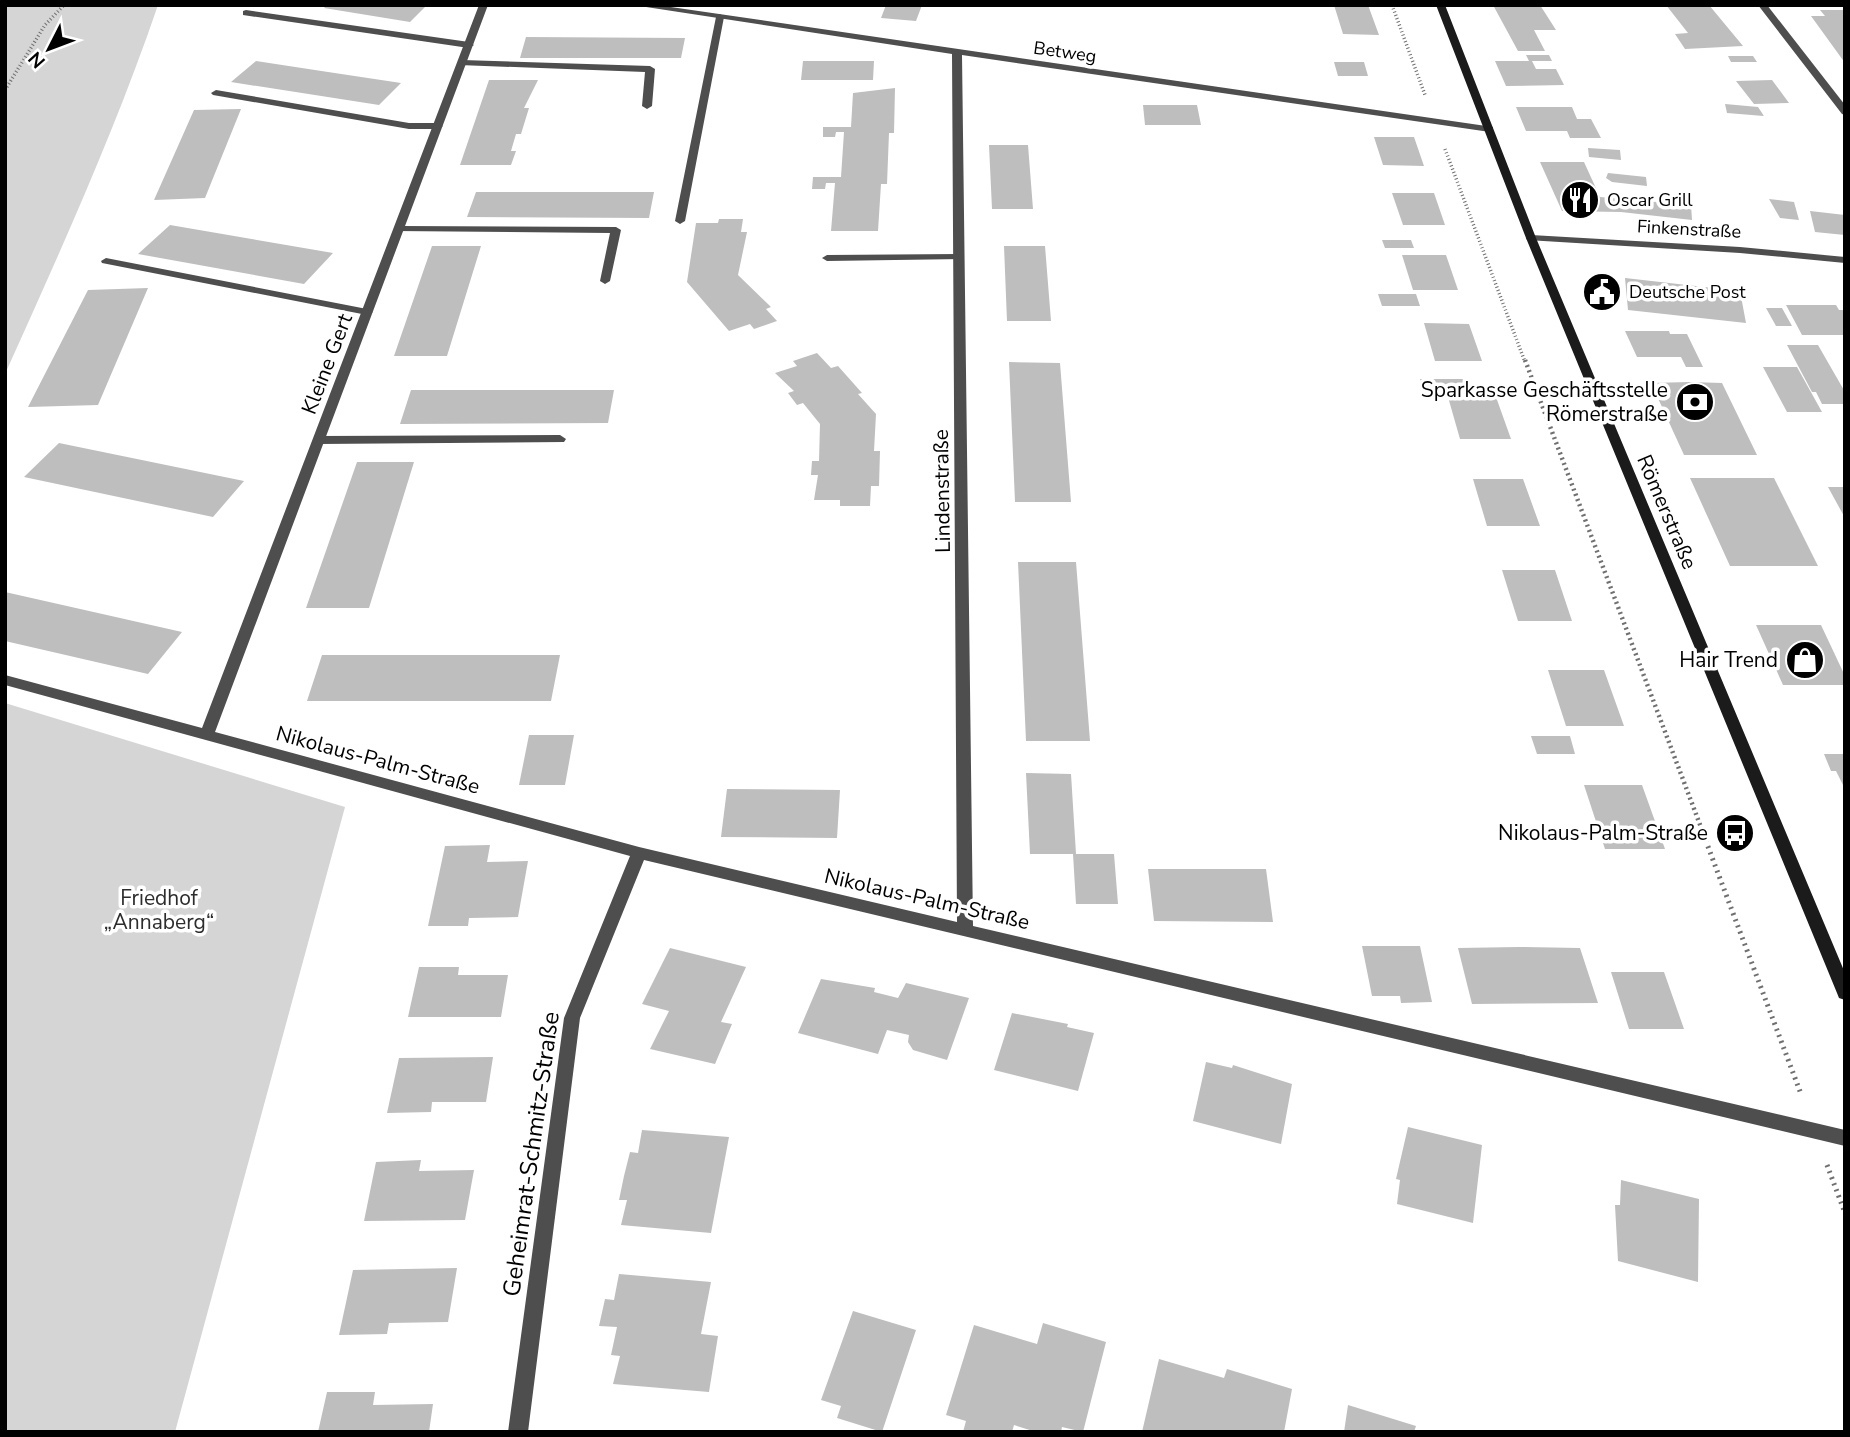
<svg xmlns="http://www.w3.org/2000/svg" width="1850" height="1437" font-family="'Nunito Sans',sans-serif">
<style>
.green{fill:#d5d5d5}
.building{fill:#bebebe}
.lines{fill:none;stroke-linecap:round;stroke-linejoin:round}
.path-far2{stroke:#707070;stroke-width:3.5;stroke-dasharray:1 2.5;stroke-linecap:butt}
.path-far1{stroke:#707070;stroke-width:4.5;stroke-dasharray:2 3.5;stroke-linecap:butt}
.path{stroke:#707070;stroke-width:5;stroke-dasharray:2 4.5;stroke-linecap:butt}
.lane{fill:#4e4e4e;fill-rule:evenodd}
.street{fill:#4e4e4e;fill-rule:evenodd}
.secondary{fill:#1b1b1b;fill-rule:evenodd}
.labels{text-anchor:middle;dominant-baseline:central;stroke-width:7;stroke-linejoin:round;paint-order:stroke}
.far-street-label{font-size:18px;fill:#000;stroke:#fff}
.far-poi-label{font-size:18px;fill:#000;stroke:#fff;text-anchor:start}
.street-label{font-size:21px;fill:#000;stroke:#fff}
.poi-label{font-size:21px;fill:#000;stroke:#fff;text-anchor:end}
.park-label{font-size:21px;fill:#2c2c2c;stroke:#fff}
.near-street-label{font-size:24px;fill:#000;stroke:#fff}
</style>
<rect width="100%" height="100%" fill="#fff"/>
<path class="green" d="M5,5H158C115,131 60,252 5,374Z
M5,703L345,807L175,1432H5Z"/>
<path class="building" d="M327,5H427L410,22L324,8Z
M886,5H922L916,21L881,18Z
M1334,5H1368L1379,35L1343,34Z
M1493,5H1540L1556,30H1534L1545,51H1518Z
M1666,5H1709L1743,46L1685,49L1675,34L1688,33Z
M1820,10H1845V63L1811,16H1825Z
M526,37L685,38L681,58H520Z
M1526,55H1549L1552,61H1532L1536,69H1556L1564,85L1506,86L1495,61H1529Z
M1728,56H1753L1757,62H1731Z
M256,61L328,72L401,83L379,105L231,82Z
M803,61H874L873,80H801Z
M1334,62H1364L1368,76H1338Z
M489,80H538L524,108H529L521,134H516L511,151H516L511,165H460Z
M1772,80L1789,103L1754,104L1736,81Z
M895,88L894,133H889L887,184H881L878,231H831L835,183H826L825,189H812L813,177H841L844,132H836L835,137H823V127H851L853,93Z
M1725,104L1758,107L1764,116L1727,113Z
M1143,105H1197L1201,125H1145Z
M1516,107H1572L1577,119H1591L1601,138H1570L1567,131H1526Z
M241,109L205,198L154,200L194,110Z
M1374,137H1414L1424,166L1383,165Z
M989,145H1028L1033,209H992Z
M1588,148L1620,150L1621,160L1589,157Z
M1540,162H1584L1600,197L1691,205L1692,220L1621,212L1562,211Z
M1608,173L1646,177L1647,186L1612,182L1606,178Z
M476,192H654L649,218L467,217Z
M1392,193H1434L1445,225H1403Z
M1769,199L1794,202L1799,220L1780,218Z
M1810,211L1845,215V235L1815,232Z
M719,219H743L741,232H747L738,275L771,307L766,309L777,321L754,329L750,324L729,331L687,282L696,223H718Z
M170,225L333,253L304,284L138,254Z
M1382,240H1411L1414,248H1385Z
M432,246H481L447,356H394Z
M1004,246H1045L1051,321H1007Z
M1402,255H1446L1458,290H1413Z
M1625,278L1740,291L1746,323L1628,310Z
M148,288L98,405L28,407L88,290Z
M1378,294H1416L1420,306H1382Z
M1786,305H1836L1839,310H1845V335H1802Z
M1766,308H1782L1792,326H1776Z
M1424,323L1469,324L1482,361H1435Z
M1625,331H1669L1670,334H1687L1703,367H1686L1681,357H1637Z
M1787,345H1818L1845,392V404H1822L1816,392H1812Z
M817,353L831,368L838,366L862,393L858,394L876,414L874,451H880L879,486H871L870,506H840V500H814L818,475H811L812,461H819L820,424L803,403L797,405L788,393L794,391L775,373L797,366L793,361Z
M1009,362L1060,363L1071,502H1015Z
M1763,367H1797L1822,412H1787Z
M1420,379H1465L1468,389H1423Z
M1689,382L1722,383L1757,455H1684L1651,383Z
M411,390H614L608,423L400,424Z
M1448,397H1496L1511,439H1460Z
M59,443L244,481L213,517L24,477Z
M357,462H414L369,608H306Z
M1690,478H1774L1818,566H1730Z
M1473,479H1523L1540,526H1487Z
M1828,487H1845V518Z
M1018,562H1076L1090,741H1026Z
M1502,570H1555L1572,621H1518Z
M5,592L182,632L148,674L5,641Z
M1756,625H1821L1845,676V685H1783Z
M322,655H560L551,701H307Z
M1548,670H1604L1624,726H1566Z
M529,735H574L565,785H519Z
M1531,736H1570L1575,754H1537Z
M1824,754H1845V789L1836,771H1831Z
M1026,773L1071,774L1076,854H1114L1118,904H1076L1073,854H1030Z
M1584,785H1642L1665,849H1605Z
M727,789L840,790L837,838L721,837Z
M490,845L487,862L528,861L518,917L469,918L468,926H428L445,846Z
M1148,869H1266L1273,922L1154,921Z
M1362,946H1420L1432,1002L1401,1003L1400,996H1372Z
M1519,947L1580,948L1598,1003L1472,1004L1458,948Z
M670,948L746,967L721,1022L732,1024L715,1064L650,1049L669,1011L642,1004Z
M419,967H459L458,975H508L501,1017H408Z
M1611,972H1664L1684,1029H1629Z
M821,979L875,988L874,992L898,998L906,983L969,998L947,1060L913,1050L908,1042L909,1035L887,1030L878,1054L798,1033Z
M1012,1013L1068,1024L1067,1027L1094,1033L1078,1091L994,1070Z
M493,1057L486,1102H432L431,1112L387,1113L399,1058Z
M1206,1062L1232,1068L1233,1065L1292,1084L1281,1144L1193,1121Z
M1408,1127L1482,1145L1473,1223L1397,1204L1400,1180L1396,1179Z
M642,1130L729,1137L711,1233L621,1225L627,1200H619L624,1176L630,1152L638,1153Z
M421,1160L419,1171L474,1170L465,1220L364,1221L376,1162Z
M1621,1180L1699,1199L1698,1282L1618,1261L1615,1205H1620Z
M457,1268L448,1322L389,1323L387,1334L339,1335L353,1270Z
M619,1274L711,1282L701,1334L718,1336L709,1392L613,1384L620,1356L611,1355L617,1327L599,1326L605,1299L614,1300Z
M853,1311L916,1330L882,1432L837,1418L841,1406L821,1400Z
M1043,1323L1106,1342L1083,1432L1062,1427L1061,1432H1036L1014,1425L1012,1432H963L966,1421L946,1415L974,1325L1037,1344Z
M1159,1359L1224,1378L1227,1369L1292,1389L1284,1432H1142Z
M327,1392H375L373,1405L433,1404L429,1432H318Z
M1348,1405L1416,1426L1414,1432H1344Z"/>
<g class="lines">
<path class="path-far2" d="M1392,5L1425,95
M5,90L45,25L64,5
M1445,149L1525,362"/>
<path class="path-far1" d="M1525,360L1702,830"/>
<path class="path" d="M1701,828L1801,1094
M1827,1165L1845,1213"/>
<path class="lane" d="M246,10L469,42L474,45L469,48L243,15V11Z
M720,14L724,17L685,221L680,224L675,221L716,17Z
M462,60L650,66L655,69L652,106L647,109L642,106L645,72L459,65L457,63Z
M216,90L409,123H438L443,126L438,129H409L213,95L211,93Z
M399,226L616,227L621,230L610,281L605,284L600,281L610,233L395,231L394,229Z
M959,254L963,255V259L827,261L822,258L827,255Z
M106,258L367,309L373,312L367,315L102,263L101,261Z
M560,435L566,439L564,442L319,444L313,440L319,436Z"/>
<path class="street" d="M479,5H488L215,732L639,847L957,922L952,54L633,5H657L1493,127V131L1490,132L962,55L973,926L1845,1130V1146L644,860L580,1018L528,1432H508L564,1018L630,856L5,685V675L202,728Z
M1758,5H1767L1845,105V115L1842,114Z
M1531,235L1740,247L1845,257V263L1740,253L1527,240L1526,238Z"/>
<path class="secondary" d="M1436,5H1445L1536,238L1845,973V1000L1839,998L1837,993L1526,238Z"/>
</g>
<defs>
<symbol id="restaurant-disc" viewBox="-11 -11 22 22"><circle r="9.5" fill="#000" stroke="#fff"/><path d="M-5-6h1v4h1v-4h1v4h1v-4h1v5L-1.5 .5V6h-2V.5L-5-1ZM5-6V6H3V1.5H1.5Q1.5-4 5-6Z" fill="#fff"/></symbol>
<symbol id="civic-disc" viewBox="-11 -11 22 22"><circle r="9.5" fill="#000" stroke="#fff"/><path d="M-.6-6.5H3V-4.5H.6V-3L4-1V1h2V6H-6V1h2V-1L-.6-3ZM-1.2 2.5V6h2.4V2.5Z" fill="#fff"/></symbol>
<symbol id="bank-disc" viewBox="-11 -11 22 22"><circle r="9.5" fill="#000" stroke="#fff"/><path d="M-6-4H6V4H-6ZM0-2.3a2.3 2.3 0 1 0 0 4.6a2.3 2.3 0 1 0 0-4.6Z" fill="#fff"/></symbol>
<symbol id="shop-disc" viewBox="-11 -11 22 22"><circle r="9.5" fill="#000" stroke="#fff"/><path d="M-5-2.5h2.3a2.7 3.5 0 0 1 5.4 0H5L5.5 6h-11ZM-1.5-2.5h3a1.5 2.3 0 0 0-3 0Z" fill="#fff"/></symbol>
<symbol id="bus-disc" viewBox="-11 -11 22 22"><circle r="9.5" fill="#000" stroke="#fff"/><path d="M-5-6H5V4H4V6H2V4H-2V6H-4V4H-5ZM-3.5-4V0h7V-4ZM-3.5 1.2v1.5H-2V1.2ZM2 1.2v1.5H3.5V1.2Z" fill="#fff"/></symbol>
</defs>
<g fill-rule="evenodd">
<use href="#restaurant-disc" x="1558" y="178" width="44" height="44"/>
<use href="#civic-disc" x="1580" y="270" width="44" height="44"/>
<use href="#bank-disc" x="1673" y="380" width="44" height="44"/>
<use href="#shop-disc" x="1783" y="638" width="44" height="44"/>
<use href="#bus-disc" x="1713" y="811" width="44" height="44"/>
</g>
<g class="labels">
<g class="far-street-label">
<text transform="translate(1065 52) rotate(8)">Betweg</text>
<text transform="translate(1689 229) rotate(3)">Finkenstraße</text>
</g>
<g class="far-poi-label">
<text x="1607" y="200">Oscar Grill</text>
<text x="1629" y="292">Deutsche Post</text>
</g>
<g class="street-label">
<text transform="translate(327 364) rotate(-69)">Kleine Gert</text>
<text transform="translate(942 491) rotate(-91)">Lindenstraße</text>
<text transform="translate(1667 512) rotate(67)">Römerstraße</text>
<text transform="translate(378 760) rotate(15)">Nikolaus-Palm-Straße</text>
<text transform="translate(927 899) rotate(13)">Nikolaus-Palm-Straße</text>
</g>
<g class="poi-label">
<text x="1668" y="390">Sparkasse Geschäftsstelle<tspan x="1668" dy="24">Römerstraße</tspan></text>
<text x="1778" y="660">Hair Trend</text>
<text x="1708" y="833">Nikolaus-Palm-Straße</text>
</g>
<g class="park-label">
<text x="159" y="898">Friedhof<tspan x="159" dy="24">„Annaberg“</tspan></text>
</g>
<g class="near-street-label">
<text transform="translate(531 1154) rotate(-82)">Geheimrat-Schmitz-Straße</text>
</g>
</g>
<rect width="1850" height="1437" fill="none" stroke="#000000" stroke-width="14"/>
<g transform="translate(49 49) rotate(228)" stroke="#ffffff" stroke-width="5" paint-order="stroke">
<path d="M0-5L12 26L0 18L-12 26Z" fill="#000000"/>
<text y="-10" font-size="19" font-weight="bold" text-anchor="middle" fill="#000000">N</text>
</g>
</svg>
